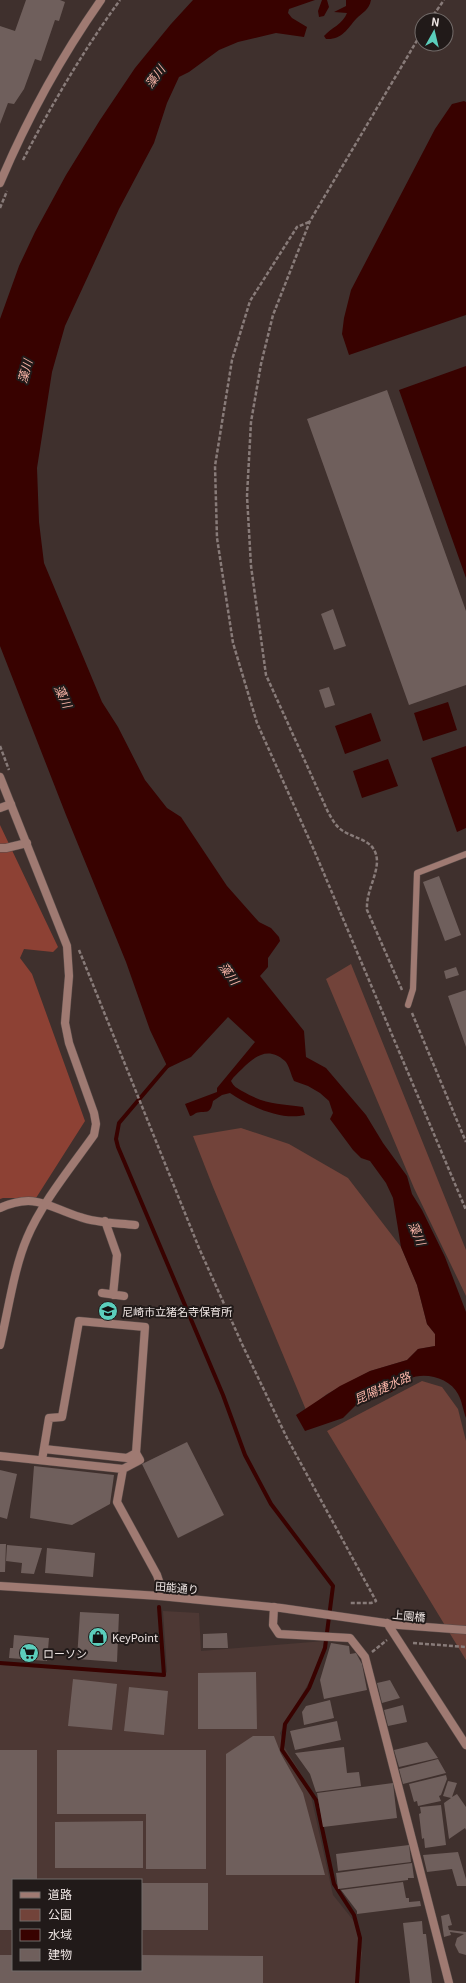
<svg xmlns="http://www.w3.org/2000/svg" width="466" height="1983" font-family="Georgia,'Noto Sans JP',serif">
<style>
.built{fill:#4d3834;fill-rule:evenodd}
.green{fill:#72433a}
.forest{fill:#8d4134}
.water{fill:#380200}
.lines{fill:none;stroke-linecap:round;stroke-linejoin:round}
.stream{stroke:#380200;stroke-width:4}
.building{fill:#6f5f5c}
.service-casing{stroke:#5b4d4a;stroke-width:7}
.minor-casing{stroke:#5b4d4a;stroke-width:9}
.tertiary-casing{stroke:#5b4d4a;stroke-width:9}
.path{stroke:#887b79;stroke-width:2.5;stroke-dasharray:4 2;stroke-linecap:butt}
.service{stroke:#9f7a72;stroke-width:6}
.minor{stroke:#9f7a72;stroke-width:8}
.tertiary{stroke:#9f7a72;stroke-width:8}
.labels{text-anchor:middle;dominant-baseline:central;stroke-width:4;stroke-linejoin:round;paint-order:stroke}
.poi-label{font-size:11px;fill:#efe6e4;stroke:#211a19;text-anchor:start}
.street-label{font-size:11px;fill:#efe6e4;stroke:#211a19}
.water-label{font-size:12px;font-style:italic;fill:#f8b4a7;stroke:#211a19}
</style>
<rect width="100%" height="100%" fill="#3f302d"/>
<path class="built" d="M163,1611L199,1613L201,1651L324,1641L320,1663L280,1733L285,1748L309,1787L333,1895L357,1925L362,1953L358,1983H0V1665L163,1676L167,1672ZM13,1880H141V1970H13Z"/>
<path class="green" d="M351,964L466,1250V1296L414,1188L326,979Z
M241,1128L289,1144L348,1178L401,1247L417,1285L427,1324L435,1334V1346L418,1349L407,1360L370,1371L327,1394L306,1410L213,1187L193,1136Z
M422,1381L442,1387L458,1409L466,1441V1660L327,1431Z"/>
<path class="forest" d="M0,825L58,947L53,952L24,949L20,958L32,974L85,1121L36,1198H3L0,1199Z"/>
<path class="water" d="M193,0H315L289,9L288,13L292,18L307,27L304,37L276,33L238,42L219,50L189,72L179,77L167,103L154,143L119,209L65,326L52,372L37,468L39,522L44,563L102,702L118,727L145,780L167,808L181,817L227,886L259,922L271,928L279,937L280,941L268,958V967L260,976L304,1031L306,1057L326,1068L366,1115L383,1143L407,1176L412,1194L422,1210L445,1257L466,1312V1418C463,1410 462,1401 458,1394C450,1378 424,1371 409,1379C393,1388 395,1398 373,1392L359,1402L343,1418L305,1431L296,1415L340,1386L370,1371L407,1360L418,1349L435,1346V1334L427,1324L417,1285L401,1247L393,1198L386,1183L370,1161L361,1158L353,1150L330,1119L333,1113L329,1101L320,1093L308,1086L294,1081C291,1075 289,1065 285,1061C268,1046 255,1056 242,1069C238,1073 234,1076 231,1081C234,1087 237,1088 242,1091C266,1105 278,1103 303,1107L305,1115C281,1121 249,1106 230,1093L222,1095L213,1101C210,1116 206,1110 196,1113C194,1114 192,1116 190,1116L185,1104L217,1092V1088L255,1042L228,1017L191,1057L168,1068L150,1030L126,962L66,815L0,646V319L19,266L35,232L66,175L100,120L135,68L171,24Z
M322,0H327L329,7L324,16L319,17L318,11Z
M346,0H371C369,10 363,12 356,19C347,29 342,40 326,39L324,36C331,28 343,24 347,13L334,12L346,6Z
M464,101L466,102V315L349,355L342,334L344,318L351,290L435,129L452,104Z
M466,366V578L399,390Z
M448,702L457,730L423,741L414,713Z
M371,713L381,741L345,754L335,726Z
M466,746V828L457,832L431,758Z
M388,759L398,786L362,798L353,771Z"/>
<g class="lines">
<path class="stream" d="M170,1063L119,1123L116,1139L118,1147L223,1395L245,1455L271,1504L333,1586L325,1648L309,1688L285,1724L282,1750L316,1800L334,1884L354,1915L360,1938L357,1983
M0,1663L164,1675L159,1607"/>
</g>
<path class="building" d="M26,0H60L65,2L59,21L55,20L41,61L35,59L24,89L14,104L8,103L0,124V26L15,31Z
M387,390L466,611V685L409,705L307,419Z
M333,609L346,646L334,650L321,614Z
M329,687L335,705L325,708L319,690Z
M439,876L461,935L445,941L423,882Z
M456,967L459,975L446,979L444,971Z
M466,990V1047L448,996Z
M187,1442L224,1515L178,1538L142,1464Z
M34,1466L114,1475L110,1504L72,1525L30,1518Z
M0,1470L17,1474L7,1519L0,1517Z
M0,1544H6L5,1572H0Z
M7,1545L42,1548L34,1574L21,1573L22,1563L6,1561Z
M47,1548L95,1553L93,1577L45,1573Z
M80,1612L119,1614L117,1662L77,1659Z
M227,1633L228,1648H203V1634Z
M14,1635L49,1638L47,1661L9,1658L10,1648H13Z
M331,1643L349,1646L350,1654L356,1653L362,1664L367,1690L324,1699L320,1680Z
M256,1672L257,1729H198V1673Z
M73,1679L117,1684L112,1730L68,1726Z
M390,1680L400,1698L382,1703L377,1683Z
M129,1687L168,1691L164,1735L124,1731Z
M330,1700L334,1718L304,1725L302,1712L306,1706Z
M403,1705L407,1722L388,1726L384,1710Z
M337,1721L341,1740L295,1750L290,1731Z
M253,1736H274L281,1754L303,1793L325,1875H226V1754Z
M427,1742L438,1758L399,1767L394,1750Z
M344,1747L347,1773L359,1772L361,1786L316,1792L310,1774L295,1753Z
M0,1750H37V1880H13V1930H0Z
M57,1750H206V1869H146V1814H57Z
M438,1759L446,1773L403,1784L399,1769Z
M446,1775L447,1779L441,1795L439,1796L441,1801L418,1806L417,1801L414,1802L409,1784Z
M448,1781L457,1783L452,1797L457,1794L466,1807V1830L465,1828L449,1839L444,1803L451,1798L443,1796Z
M393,1783L397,1818L323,1827L317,1793Z
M441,1805L446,1845L425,1848L424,1838L422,1839L419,1814L421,1813L420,1807Z
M143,1821V1868H55V1822Z
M409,1845L411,1862L338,1871L336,1854Z
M458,1852L466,1879V1886H457L452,1869L427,1872L423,1855Z
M412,1863L414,1878H408V1880L338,1889L336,1873Z
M403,1882L406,1898H409V1902L420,1901L421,1906L357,1914V1911L341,1890Z
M141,1883H208V1930H141Z
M449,1914L452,1925L448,1926L449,1930L466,1932V1955L459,1953L455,1945L457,1938L464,1934L450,1932L451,1935L444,1937L441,1916Z
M422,1921L423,1934H426L432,1983H410L403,1923Z
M0,1955H13V1970H141V1955L263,1956V1983H0Z"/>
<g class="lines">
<defs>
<path id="service" d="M408,1005L413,989L417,873L466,854"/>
<path id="minor" d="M0,808L11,804
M0,848H6L27,843
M0,1208C35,1192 48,1207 80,1217C96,1223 117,1223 135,1225
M105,1221L117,1255L113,1295
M102,1293L124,1296
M0,1456L123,1469L140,1460L136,1453
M42,1460L49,1418L62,1417L79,1321L145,1327L136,1453L127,1458L44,1449
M123,1469L117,1502L157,1575L160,1584V1596
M274,1607L273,1625L279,1634L350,1638L365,1657L449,1983"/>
<path id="tertiary" d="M0,183C27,119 61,57 101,0
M0,777L67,946L69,976L65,1023L69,1043L94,1113L96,1124L94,1135C72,1166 41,1204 27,1238C14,1268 8,1312 0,1345
M0,1586L160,1596L281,1608L399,1625L466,1630
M387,1623L466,1745"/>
</defs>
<use href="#service" class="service-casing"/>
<use href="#minor" class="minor-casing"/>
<use href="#tertiary" class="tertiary-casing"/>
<path class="path" d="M430,20L444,0
M23,160C52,104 83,51 120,0
M0,208L7,191
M309,222L297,227L250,301L232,360L215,466L217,538L233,643L257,723L314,850L466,1210
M0,746L9,770
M79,950L199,1248L242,1344L287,1438L376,1601L371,1603H349
M402,990L367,910C366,892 376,879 377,862C377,837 351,840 338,827C334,823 331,817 328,812L266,675L251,566L247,496L251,422L261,364L273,315L310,221L422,32
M412,1013L466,1142
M413,1643L466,1647
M372,1652L387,1640"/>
<use href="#service" class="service"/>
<use href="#minor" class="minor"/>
<use href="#tertiary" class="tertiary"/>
</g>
<defs>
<symbol id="school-disc" viewBox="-11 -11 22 22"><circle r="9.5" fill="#5bcebc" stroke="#211a19"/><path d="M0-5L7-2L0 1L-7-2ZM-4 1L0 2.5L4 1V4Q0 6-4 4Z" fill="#111"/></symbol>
<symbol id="shop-disc" viewBox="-11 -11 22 22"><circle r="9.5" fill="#5bcebc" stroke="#211a19"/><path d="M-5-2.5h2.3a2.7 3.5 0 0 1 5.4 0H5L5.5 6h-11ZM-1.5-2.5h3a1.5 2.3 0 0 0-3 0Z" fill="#111"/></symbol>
<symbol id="supermarket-disc" viewBox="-11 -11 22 22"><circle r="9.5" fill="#5bcebc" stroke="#211a19"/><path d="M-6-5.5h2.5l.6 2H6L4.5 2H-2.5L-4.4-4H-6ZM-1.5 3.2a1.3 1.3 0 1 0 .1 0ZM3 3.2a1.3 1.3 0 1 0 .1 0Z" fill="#111"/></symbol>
</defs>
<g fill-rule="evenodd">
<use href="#school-disc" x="97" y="1300" width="22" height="22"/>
<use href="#shop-disc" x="87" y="1626" width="22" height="22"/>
<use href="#supermarket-disc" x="18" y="1642" width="22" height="22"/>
</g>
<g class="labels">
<g class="poi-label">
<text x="122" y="1311">尼崎市立猪名寺保育所</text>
<text x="112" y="1637">KeyPoint</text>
<text x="43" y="1653">ローソン</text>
</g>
<g class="street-label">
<text transform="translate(177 1587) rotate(5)">田能通り</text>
<text transform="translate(409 1615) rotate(6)">上園橋</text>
</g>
<g class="water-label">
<text transform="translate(154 76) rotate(-53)">藻川</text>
<text transform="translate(24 371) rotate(-75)">藻川</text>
<text transform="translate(64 696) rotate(65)">藻川</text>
<text transform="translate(230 973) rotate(54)">藻川</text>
<text transform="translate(418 1233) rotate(67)">藻川</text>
<text transform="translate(382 1387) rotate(-24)">昆陽捷水路</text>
</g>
</g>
<rect x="12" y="1879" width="130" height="92" fill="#211a19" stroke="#736c6a"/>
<rect x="20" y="1892" width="20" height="6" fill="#9f7a72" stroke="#736c6a"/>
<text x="48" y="1899" font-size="12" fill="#efe6e4">道路</text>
<rect x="20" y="1909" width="20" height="12" fill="#72433a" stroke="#736c6a"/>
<text x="48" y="1919" font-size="12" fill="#efe6e4">公園</text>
<rect x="20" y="1929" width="20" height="12" fill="#380200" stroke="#736c6a"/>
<text x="48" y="1939" font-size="12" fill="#efe6e4">水域</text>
<rect x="20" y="1949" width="20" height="12" fill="#6f5f5c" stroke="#736c6a"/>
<text x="48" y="1959" font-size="12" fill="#efe6e4">建物</text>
<g transform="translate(434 32) rotate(8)"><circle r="19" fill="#211a19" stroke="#736c6a"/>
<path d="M0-3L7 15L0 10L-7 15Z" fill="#5bcebc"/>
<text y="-6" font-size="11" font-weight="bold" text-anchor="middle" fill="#efe6e4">N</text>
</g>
</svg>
